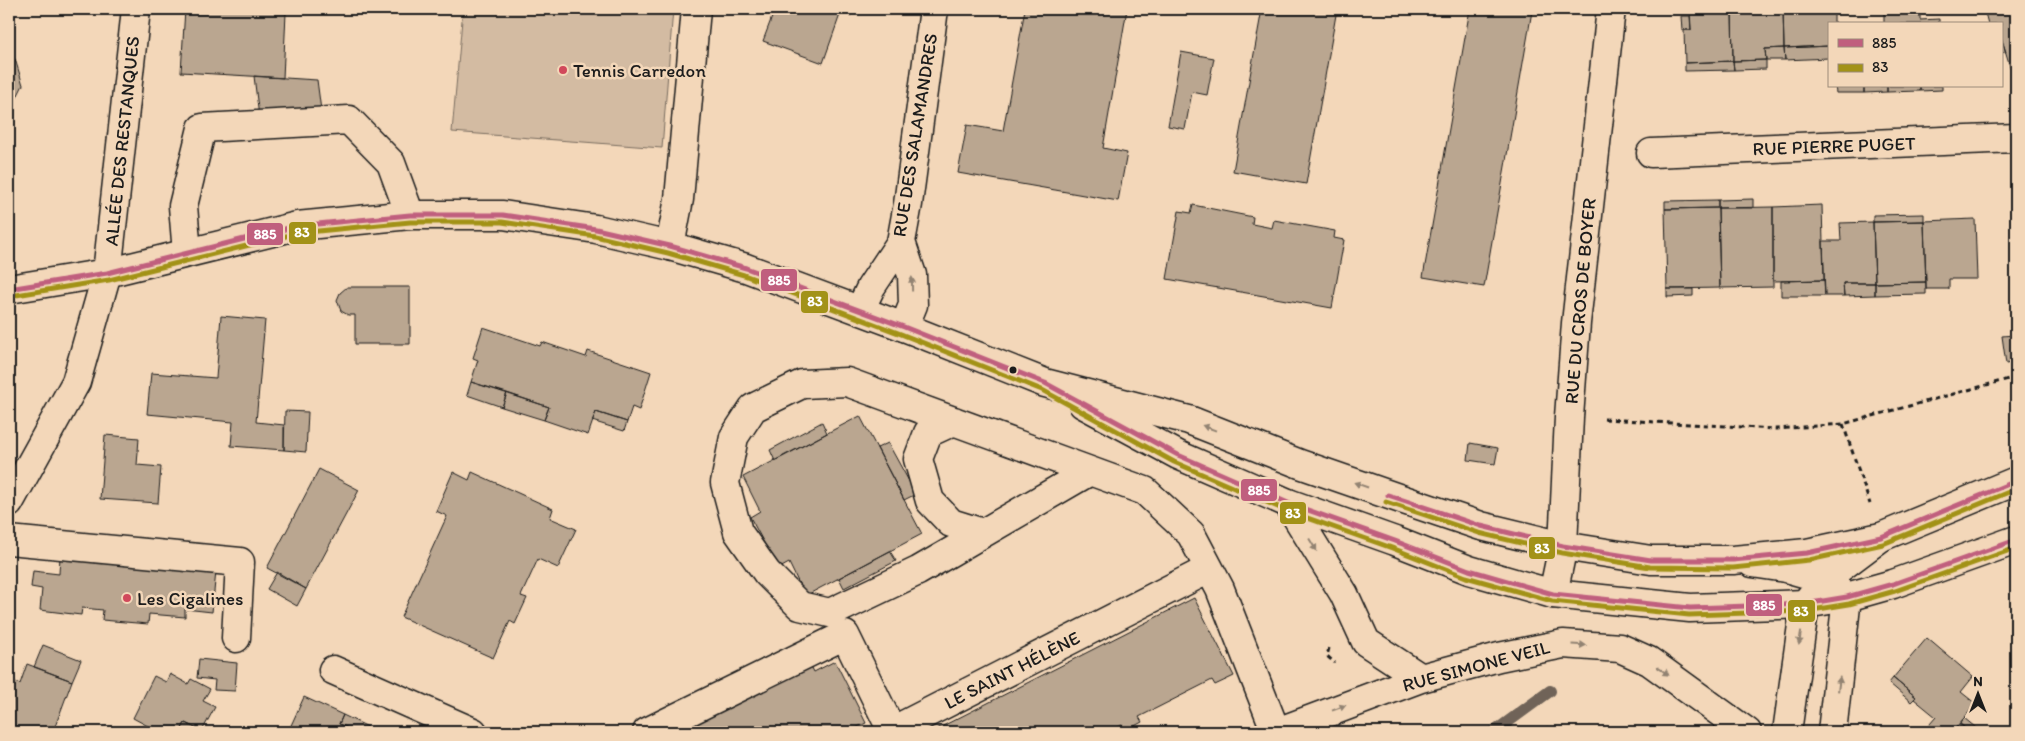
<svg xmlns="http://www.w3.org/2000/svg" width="2025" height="741" font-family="Itim,sans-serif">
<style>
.pitch{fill:#d3bba2;stroke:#786c5f}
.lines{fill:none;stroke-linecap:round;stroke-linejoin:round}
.stream{stroke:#6f6459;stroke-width:12}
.building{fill:#baa690;stroke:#1c1c1c}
.minor-casing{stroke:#1c1c1c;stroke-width:31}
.major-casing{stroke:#1c1c1c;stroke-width:31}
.path{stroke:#1c1c1c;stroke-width:3;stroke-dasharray:5 4;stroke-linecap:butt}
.minor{stroke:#f3d7b9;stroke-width:28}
.major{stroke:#f3d7b9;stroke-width:28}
.bus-1-casing{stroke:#f3d7b9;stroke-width:9}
.bus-2-casing{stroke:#f3d7b9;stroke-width:9}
.bus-1{stroke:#c05f7e;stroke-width:5}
.bus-2{stroke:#a29218;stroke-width:5}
.oneway{fill:#928372}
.poi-dot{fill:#d1495b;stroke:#f3d7b9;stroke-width:2}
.bus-dot{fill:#1c1c1c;stroke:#f3d7b9;stroke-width:2}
.labels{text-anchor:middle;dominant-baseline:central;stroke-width:5;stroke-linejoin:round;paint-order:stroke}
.poi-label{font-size:19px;fill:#1c1c1c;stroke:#f3d7b9;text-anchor:start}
.street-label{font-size:19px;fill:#1c1c1c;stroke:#f3d7b9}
.line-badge{stroke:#f3d7b9;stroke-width:2}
.badge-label{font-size:14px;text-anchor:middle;font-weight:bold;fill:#fff}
</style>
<rect width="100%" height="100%" fill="#f3d7b9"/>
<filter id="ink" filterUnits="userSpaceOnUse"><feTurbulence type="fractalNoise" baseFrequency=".02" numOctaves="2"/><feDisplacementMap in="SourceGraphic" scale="10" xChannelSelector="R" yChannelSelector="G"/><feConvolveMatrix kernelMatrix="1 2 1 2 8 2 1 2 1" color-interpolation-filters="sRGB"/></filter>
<g filter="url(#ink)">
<path class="pitch" d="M463,9H673L662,148L452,132Z"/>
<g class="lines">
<path class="stream" d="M1494,732L1550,691"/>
</g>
<path class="building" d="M185,9H279V12L286,13L283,78L181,72Z
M775,9H842L823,63L763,41Z
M842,9H852L850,16L841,13Z
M1025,9H1127L1103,148L1127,153L1118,201L958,173L967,125L1003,131Z
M1262,9H1337L1306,184L1233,171Z
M1470,9H1519L1532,11L1484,287L1423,277Z
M1690,9H1732L1733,61L1685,63L1684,30H1691Z
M1732,9H1783L1784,48L1765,49L1766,60L1733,61Z
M1783,9H1834V24H1829V46L1784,48Z
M1884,9H1920V20L1939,19V24H1884Z
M1984,9H2016V75L2013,76L2001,37V24H1988Z
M1681,16H1690L1691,30H1682Z
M2001,37L2006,52L2001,53Z
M1829,46V58L1785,60L1784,48Z
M1784,48L1785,60H1766L1765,49Z
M1181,52L1214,58L1207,95L1192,92L1185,129L1168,126Z
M9,57L15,59L23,85L9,113Z
M1766,60V69L1734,70L1733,61Z
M1733,61L1734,70L1685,71V63Z
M254,76L317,80L322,118L260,125Z
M1835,86H1864V93H1836Z
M1864,86H1887V92L1864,93Z
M1887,86H1920V91L1887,92Z
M1920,86H1942V90L1920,91Z
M1753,199V208H1718V200Z
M1718,200V208L1665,209V201Z
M1193,205L1253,217L1252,224L1272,228L1274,220L1335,231L1334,238L1344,240L1332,308L1167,279L1179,211L1191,213Z
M1822,205L1824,280L1773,281V207Z
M1773,207V287L1720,288L1718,208Z
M1718,208L1720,288L1667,289L1665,209Z
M1924,214V221L1873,222V215Z
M1975,219L1977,279H1949V289H1926L1924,221Z
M1924,221L1926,282L1875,283L1873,222Z
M1873,222L1875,283H1843L1844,296H1825L1823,241H1841L1840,223Z
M1824,280L1825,296H1781V281Z
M1926,282V294L1875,295V283Z
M1843,283H1875V295L1844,296Z
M347,287H410V344H355V315H348L341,311L337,300L340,293Z
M1667,289H1693V296L1667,297Z
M221,316L265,320L256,422L284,425V450L231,446L233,422L147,414L151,373L216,378Z
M483,327L540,346L542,342L586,357L588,351L651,372L639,410L632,407L627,422L596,412L588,435L544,420L549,407L471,382L478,360L473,358Z
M2014,335L2016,362L2006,364L2002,336Z
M471,382L507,393L502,407L467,395Z
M507,393L549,407L544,420L502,407Z
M285,411L308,412L306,452L284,450Z
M596,412L627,422L624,431L592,421Z
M860,416L922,534L805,596L789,563L778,569L750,517L760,511L743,477Z
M822,422L827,433L775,461L770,450Z
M105,435L139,438L137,465L161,467L158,503L100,499Z
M888,443L916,494L904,500L877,448Z
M1470,443L1498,448L1495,464L1468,460Z
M319,469L359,490L306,589L267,568Z
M453,472L469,480L472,472L553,509L550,518L576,529L558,568L538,559L521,596L527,598L515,624L510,621L493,658L401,617L447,516L436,511Z
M890,551L896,561L844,588L839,578Z
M60,556L216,571L212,612L185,609V617L149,614L148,624L102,620L103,610L82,608L81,615L40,610L42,589L31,587L33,571L59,574Z
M277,572L306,589L297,606L267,589Z
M1194,598L1234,676L1215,685L1212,680L1139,717L1142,722L1125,731L1122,725L1108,732H931Z
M1927,638L1973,677L1961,692L1976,704L1952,732H1923L1936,717L1914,699L1916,697L1893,678Z
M43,645L81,660L72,681L34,667Z
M199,659L237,663L235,691L214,690L215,680L197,678Z
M835,661L866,723L847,732H669L809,662L814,672Z
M27,664L72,681L53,732H9V679L20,684Z
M170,674L188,684L191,679L210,689L203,701L215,707L202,731L185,723L180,732H159L133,718L154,676L166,682Z
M1893,678L1916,697L1911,702L1889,683Z
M304,697L343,715L339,724L357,732H288Z
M343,715L368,727L366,732H357L339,724Z
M1964,718L1981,732H1970L1960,724Z
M185,723L202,731L201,732H180Z
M1960,724L1970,732H1952Z
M1549,727L1550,732H1526L1525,731Z"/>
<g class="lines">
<defs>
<path id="minor" d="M1651,153L2016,138
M901,242L912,275L913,305L904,327
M670,246L679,199L696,9
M187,253L183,206L202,128L349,120L391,163L410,215
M860,310L871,287L901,242L908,204L934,9
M954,421L928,433L918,459L930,501L951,523L983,533
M1090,471L918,571L830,613L800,606L767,573L738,532L725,483L734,437L753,408L802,384L847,382L1090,471L1145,491L1191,534L1220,589L1276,732
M9,503L76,382L107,273L136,9
M1288,503L1344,594L1366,642L1421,678
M9,540L240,562L236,638
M1752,563L1786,568L1825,579L1847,597L1832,732
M1553,594L1563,546L1569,417L1576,323L1611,9
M333,670L473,732
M647,732L845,635L892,731L1209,569
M1277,732L1421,678L1499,657L1563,644L1620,648L1649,661L1747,732
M1787,732L1805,604L1825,579L1881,537"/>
<path id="major" d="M9,289L107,273L297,226L410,215H503L596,229L670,246L746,268L904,327L1045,383L1189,420L1300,464L1404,500L1481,526L1563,546L1651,560H1733L1807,553L1881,537L2016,481
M1083,404L1178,455L1288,503L1395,541L1469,570L1553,594L1690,608L1805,604L1847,597L1893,584L2016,540"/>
</defs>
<use href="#minor" class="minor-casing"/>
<use href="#major" class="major-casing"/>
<path class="path" d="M1604,419L1776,429L1843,424L2016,377
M1843,424L1870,504
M1329,648L1327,656L1335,663"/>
<use href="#minor" class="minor"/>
<use href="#major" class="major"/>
<defs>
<path id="bus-1" d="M9,289L107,273L297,226L410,215H503L596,229L670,246L746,268L904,327L1045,383L1178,455L1288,503L1395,541L1469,570L1553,594L1690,608L1805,604L1847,597L1893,584L2016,540
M1388,495L1481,526L1563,546L1651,560H1733L1807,553L1881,537L2016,481"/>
<path id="bus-2" d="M10,296L109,280L298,233L410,222H502L595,236L668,253L744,275L901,334L1042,390L1174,462L1285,510L1392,548L1466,577L1552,601L1689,615L1806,611L1849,604L1895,591L2016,548
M1386,502L1479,533L1562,553L1650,567L1733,568L1809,560L1883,544L2016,489"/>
</defs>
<use href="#bus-1" class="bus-1-casing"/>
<use href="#bus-2" class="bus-2-casing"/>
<use href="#bus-1" class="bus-1"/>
<use href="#bus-2" class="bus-2"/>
</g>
<defs><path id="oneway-solid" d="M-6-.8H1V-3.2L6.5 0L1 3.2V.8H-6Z" transform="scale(1.25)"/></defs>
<g class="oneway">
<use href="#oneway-solid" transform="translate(912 284) rotate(-91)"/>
<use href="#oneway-solid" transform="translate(1209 428) rotate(-159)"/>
<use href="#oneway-solid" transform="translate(1361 485) rotate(-161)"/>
<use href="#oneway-solid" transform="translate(1313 545) rotate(59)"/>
<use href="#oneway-solid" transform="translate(1800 638) rotate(99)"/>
<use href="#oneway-solid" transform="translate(1579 645) rotate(4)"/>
<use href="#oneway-solid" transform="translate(1663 671) rotate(35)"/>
<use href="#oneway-solid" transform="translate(1839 684) rotate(-83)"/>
<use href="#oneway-solid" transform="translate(1339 708) rotate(-21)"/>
</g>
</g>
<g class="poi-dot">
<circle cx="563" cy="70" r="5"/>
<circle cx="127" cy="598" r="5"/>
</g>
<circle class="bus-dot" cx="1013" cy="370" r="4.5"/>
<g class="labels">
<g class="poi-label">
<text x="573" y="70">Tennis Carredon</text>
<text x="137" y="598">Les Cigalines</text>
</g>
<g class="street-label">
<text transform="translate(915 135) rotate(-81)">RUE DES SALAMANDRES</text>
<text transform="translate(122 141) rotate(-84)">ALLÉE DES RESTANQUES</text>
<text transform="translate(1834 146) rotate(-2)">RUE PIERRE PUGET</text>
<text transform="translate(1580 301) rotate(-85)">RUE DU CROS DE BOYER</text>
<text transform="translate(1476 666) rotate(-15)">RUE SIMONE VEIL</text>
<text transform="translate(1012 670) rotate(-27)">LE SAINT HÉLÈNE</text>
</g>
</g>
<g class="line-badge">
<rect x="288" y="221" width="29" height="24" rx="5" fill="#a29218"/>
<rect x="246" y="222" width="38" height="24" rx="5" fill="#c05f7e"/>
<rect x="760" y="268" width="38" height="24" rx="5" fill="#c05f7e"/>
<rect x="800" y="290" width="29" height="24" rx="5" fill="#a29218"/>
<rect x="1240" y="478" width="38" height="24" rx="5" fill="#c05f7e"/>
<rect x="1279" y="501" width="28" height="24" rx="5" fill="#a29218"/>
<rect x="1528" y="536" width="28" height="24" rx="5" fill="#a29218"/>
<rect x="1745" y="593" width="38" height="24" rx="5" fill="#c05f7e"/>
<rect x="1787" y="599" width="29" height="24" rx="5" fill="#a29218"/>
</g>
<g class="badge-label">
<text x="302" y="237">83</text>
<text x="265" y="239">885</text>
<text x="779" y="285">885</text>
<text x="815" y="306">83</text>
<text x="1259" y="495">885</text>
<text x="1293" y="518">83</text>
<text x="1542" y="553">83</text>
<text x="1764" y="610">885</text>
<text x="1801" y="616">83</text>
</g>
<rect width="2025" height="741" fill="none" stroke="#f3d7b9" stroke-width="30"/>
<rect x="15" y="15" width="1995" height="711" fill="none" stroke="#1c1c1c" stroke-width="2" filter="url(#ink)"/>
<rect x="1828" y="22" width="175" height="65" fill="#f3d7b9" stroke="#9d8c7a"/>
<rect x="1838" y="39" width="25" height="8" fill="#c05f7e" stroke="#9d8c7a"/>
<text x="1872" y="48" font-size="15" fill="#1c1c1c">885</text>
<rect x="1838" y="64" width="25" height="8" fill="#a29218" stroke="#9d8c7a"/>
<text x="1872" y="72" font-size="15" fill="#1c1c1c">83</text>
<g transform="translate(1978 694)" stroke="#f3d7b9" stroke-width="4" paint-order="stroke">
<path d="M0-4L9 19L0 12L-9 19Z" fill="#1c1c1c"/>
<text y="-8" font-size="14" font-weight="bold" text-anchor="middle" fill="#1c1c1c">N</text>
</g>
</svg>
